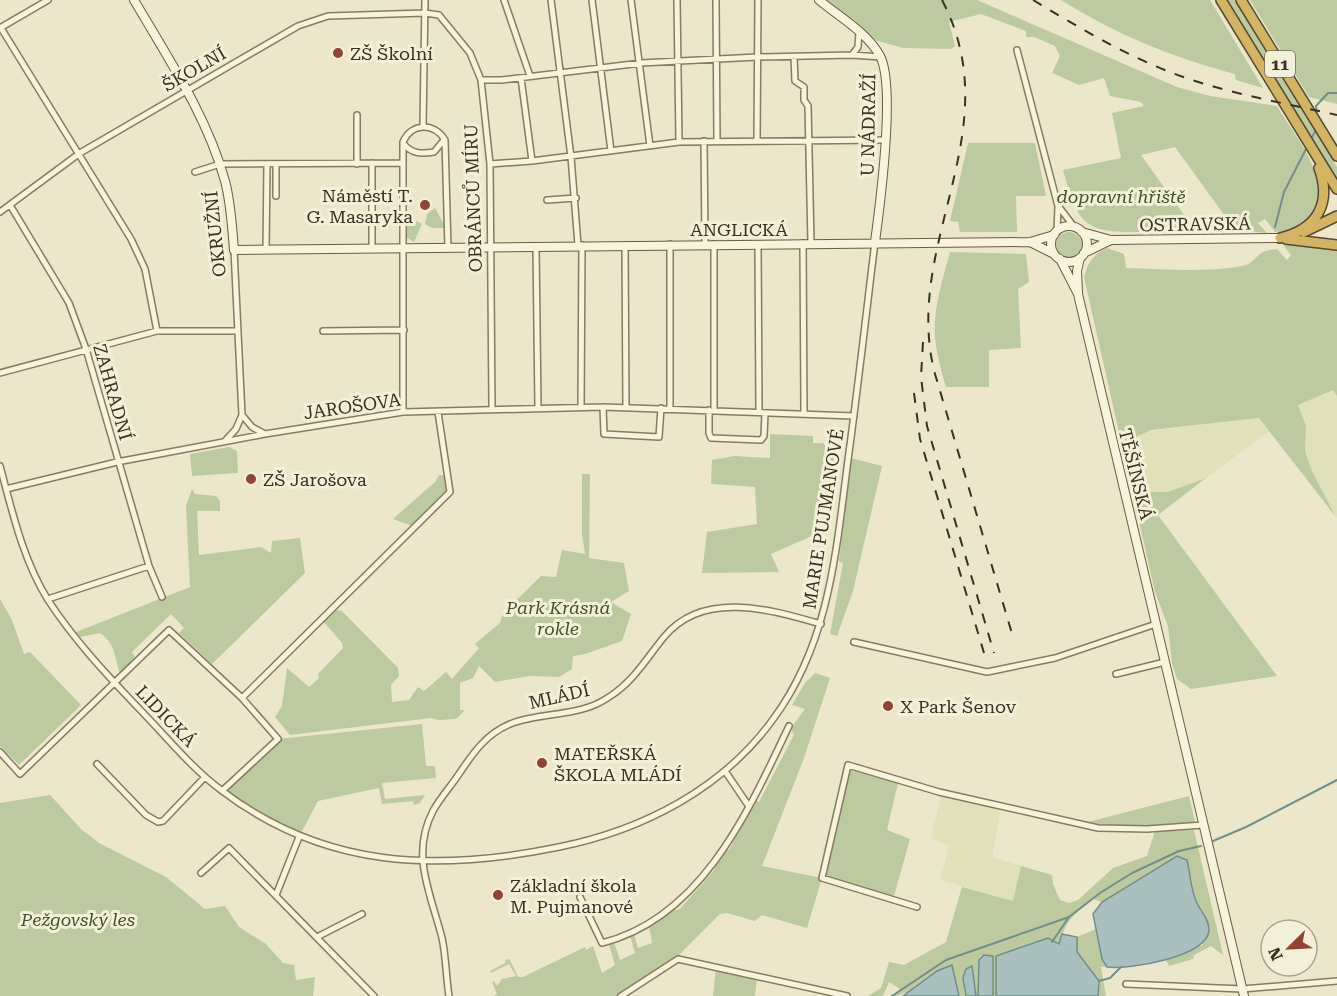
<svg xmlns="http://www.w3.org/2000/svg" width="1337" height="996" font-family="'Roboto Serif',serif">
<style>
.farmland{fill:#e0e1b8}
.green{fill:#bdc99e}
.water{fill:#aac0be;stroke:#718f8c;stroke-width:1.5}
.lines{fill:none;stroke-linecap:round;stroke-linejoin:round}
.stream{stroke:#718f8c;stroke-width:2}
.street-casing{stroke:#877b60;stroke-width:8}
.secondary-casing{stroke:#695c43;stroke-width:10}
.highway-casing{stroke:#554933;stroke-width:12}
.street{stroke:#f7f3dd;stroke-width:5}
.secondary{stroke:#f7f3dd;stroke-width:8}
.highway{stroke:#d3b463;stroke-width:9}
.rail{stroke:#393122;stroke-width:2;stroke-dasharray:10 10;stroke-linecap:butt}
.poi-dot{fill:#914334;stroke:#f3f0d9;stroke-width:2}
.labels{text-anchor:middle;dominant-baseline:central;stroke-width:6;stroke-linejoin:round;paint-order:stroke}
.shield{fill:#f3f0d9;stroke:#716a59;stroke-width:1.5}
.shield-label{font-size:16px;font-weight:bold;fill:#393122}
.poi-label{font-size:18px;fill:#393122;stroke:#f3f0d9;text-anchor:start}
.street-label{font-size:18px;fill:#393122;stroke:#f3f0d9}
.park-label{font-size:18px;font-style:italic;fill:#42532a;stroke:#f3f0d9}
</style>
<rect width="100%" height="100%" fill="#ece7ca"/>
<path class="farmland" d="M1333,389L1337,396V518L1312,472L1305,451L1306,426L1298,405Z
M1259,418L1270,431L1206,478L1168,492H1147L1140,484L1135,441L1143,432Z
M941,795L1001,809L992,857L1021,866L1013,901L940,880L949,846L931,838Z"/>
<path class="green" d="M827,0H977L1177,87L1210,96L1277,106C1295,137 1334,180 1312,215C1304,227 1288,232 1275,232L1265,219L1258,223L1267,233L1235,230L1175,147L1141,155L1192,226V230C1179,235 1160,232 1146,232C1085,233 1079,228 1063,170L1121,158L1112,113L1144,106L1141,102L1110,96L1104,78L1079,85L1052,73L1060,56L1055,46L1034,37H1026V31L981,14L949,22L955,46L951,49L903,48L875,40Z
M1061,0H1210L1263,88L1236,80L1235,74C1174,58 1115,34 1061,0Z
M1226,0H1236L1337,167V182Z
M1250,0H1337V104L1309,97Z
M968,143H1035L1046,196H1016L1017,232H960L958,222L950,221Z
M435,208L446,228H432L425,224L427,214Z
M406,215L422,224L414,242L406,237Z
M1056 245a13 13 0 1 1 26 0a13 13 0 1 1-26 0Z
M1282,243L1316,245L1337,250V396L1333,390L1298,405L1306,426L1305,451L1312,471L1336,517L1259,418L1151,430L1138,436C1131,449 1134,483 1147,492H1168L1206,478L1158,515L1277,676L1191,689L1177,679L1172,663L1168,626L1155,592L1084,277C1088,262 1093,255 1107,248L1124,254L1126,268C1163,269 1205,273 1242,266C1258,263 1253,251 1277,249L1287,260L1291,255Z
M950,252L1026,254L1029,282L1018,289L1021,348L989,350V387H946C942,374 938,359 936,346C931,314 942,282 950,252Z
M770,434L813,436V443H823L827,448V458H834L819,525L821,532L771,554L779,572L702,573L707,532L757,524L755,487L711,484L712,460L734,456L770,458Z
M229,447L237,451L238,473L192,476L190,454Z
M851,458L882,466L853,591L837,636L830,634L843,563L839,562Z
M582,474H590L589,558L624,563L629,591L611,602L631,614L622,641L585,654L573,656L572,669L559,677L529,676L495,682L479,666L473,678L460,683V710H465L456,719L438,720L431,718L290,735L275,717L282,706L287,668L309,687L319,678L318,674L343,648L342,643L323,621L336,610L342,611L398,668L399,676L391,685L392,702L409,700L418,687L424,691L446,672L452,679L479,648L475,644L500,623L503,613L541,576L556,577L562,550L585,554L582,534Z
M439,475L448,476L450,492L415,527L393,519L435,482Z
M192,489L195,494L216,496L220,501V511H197L199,555L261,547L271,553L272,541L300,538L305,573L212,664L179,633L184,628L171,614L132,652L135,657L120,673C114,657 116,644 100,633L80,637L76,632L190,587L186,506Z
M0,599L12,620L24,654L30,652L81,705L19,765L0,746Z
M815,673L830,678L804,758L762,866L822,878L807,928L762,915L755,921L727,913L720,914L674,960L621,996H494L497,994L492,982L494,981L497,986L502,979L516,976L509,964L491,973L490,971L505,963L506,959L510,960L518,977H523L585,947L586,950L593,946L602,973L615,965L608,941L613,939L620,960L635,953L629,932L633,930L638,948L652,943L649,926L669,911L680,909L715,869L713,866L724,849L729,850L755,800L759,802L794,735L791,728L805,709L792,705L805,683Z
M422,724L426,766H435L436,778L382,783L385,799L425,795L420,803L414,805L413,801L382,804L379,788L318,801L299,837L222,791L278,739Z
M850,770L898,783L887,830L910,839L894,896L825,876Z
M50,795L81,829L99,843L166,877L205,909L225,906L239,927L266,944L283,963L294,965L296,980L315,977L313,996H0V803Z
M1189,796L1195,822C1160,824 1122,830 1088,822Z
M1194,830L1223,955L1211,946L1194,955L1193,959L1169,966L1166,960L1203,945L1205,915L1196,902L1187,860L1163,864L1102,902L1093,899C1073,915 1067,919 1059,944L996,956V996H993V956L979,960V996H976L972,967L964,991L966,996H959L952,965C932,973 911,996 892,996L900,989L889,982L883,996H868L881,988L889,962L904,965L946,942L962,887L1013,901L1021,866L1052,875L1053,884L1060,900L1069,903L1078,900L1113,868L1147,856L1155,831Z
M1096,929L1102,959L1107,967H1101L1106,996H1098L1099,981L1077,952V937Z
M716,968L757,977L755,996H713Z"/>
<path class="water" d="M1177,856L1187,860C1190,873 1191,889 1196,901C1200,911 1209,918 1209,930C1208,957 1128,970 1107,967L1102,959L1093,914L1102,902Z
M1062,934L1077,937V952L1099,981L1098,996H996V956L1048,938L1059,944Z
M984,955L993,956V996H978L979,960Z
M952,965L959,996H903L937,971Z
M972,966L976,996H966L963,978L966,969Z"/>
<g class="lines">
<path class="stream" d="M1317,117L1316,106L1328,93H1337
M1311,139L1317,128
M1275,227L1284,192L1307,147
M1213,841L1246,827L1337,780
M1052,942L1069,917
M1099,981L1110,978L1121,967
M892,996L946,960L1069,917L1100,893L1132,873L1179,851L1201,846"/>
<defs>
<path id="street" d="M504,0L530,76
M551,0L571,157L578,245
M592,0L611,151
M631,0L650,146
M677,0L679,142
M716,0L717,141
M0,28L48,0
M1,28L131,239L145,269L157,331
M1017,50L1058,206L1057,232
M852,55L858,47L859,33
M794,57L795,81L804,87V100L808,106L811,243
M521,78L532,161
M481,80H502L641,63L757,57L852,55L881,57
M357,115V164
M423,126L425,0
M757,140L758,0
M704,141L705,244
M403,143C411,154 421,154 434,152L444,140
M276,164V196
M490,164L532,161L679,142L885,140
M195,172L220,164L403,163
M547,200L576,198
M10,205L69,303L86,349L149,566L162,597
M1059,207L1075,228
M0,212L80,153L298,26L328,16L425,13L439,15L470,53L481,80L490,164L492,408
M803,243L804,413
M714,244V410
M758,244L759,412
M625,245L626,407
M536,246L538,408
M372,249V163
M266,250L267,164
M323,331L404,330
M0,373L157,331H238
M581,407L582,245
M603,407L604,434L659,437L661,408
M670,408V244
M709,410V433L711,438L761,440L764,436L765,413
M403,412V142C411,123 434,122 445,140L448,248
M242,415L252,427L265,434
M225,441L236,429L242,415L234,250
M0,466C12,511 23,560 48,600C76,643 111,679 146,716C170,741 193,769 221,790C324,869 437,872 559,847C643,830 723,789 774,718C830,641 836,551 848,460C858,387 866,315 875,242
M6,489L117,462L265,434L403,412L603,407L854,416
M48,599L149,566
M854,642L987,672L1055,658L1156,624
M1116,674L1165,662
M0,752L20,774L169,630L242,698
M97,764L146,815L158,822L163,821L205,777
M725,771L748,805
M222,791L278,739L242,698L450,492L438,412
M201,873L229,848L374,996
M276,895L299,837
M580,897L602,943C702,918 749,810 789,726
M917,907L822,878L848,765L939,792L1098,828L1147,829L1203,825
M317,937L362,914
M1126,984L1242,989L1337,981
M449,996C446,977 446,956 442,938C431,894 410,855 433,811C440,798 451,786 459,774C473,753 486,734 510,724C542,711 579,718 609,697C634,681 646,659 664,637C703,589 772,610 821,624
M621,996L678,959L847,996"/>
<path id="secondary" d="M134,0C168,58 207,116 225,181C231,203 232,227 234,250L1030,242L1054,235
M819,0C838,16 868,33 880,56C896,86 880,205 875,242
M1051 244a18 18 0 1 1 36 0a18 18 0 1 1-36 0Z
M1082,232L1111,240L1280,238
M1030,242L1054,254
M1084,253L1111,240
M1060,259L1078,294L1244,996
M1078,293L1077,271L1080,258"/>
<path id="highway" d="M1221,0L1337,189
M1241,0L1337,156
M1304,232L1337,216
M1280,238C1317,229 1332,204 1319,168
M1286,239L1337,245"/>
</defs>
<use href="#street" class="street-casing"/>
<use href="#secondary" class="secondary-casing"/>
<use href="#highway" class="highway-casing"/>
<use href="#street" class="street"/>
<use href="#secondary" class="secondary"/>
<use href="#highway" class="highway"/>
<path class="rail" d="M942,0C1011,132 901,244 935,374L1013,637
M1033,0C1083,30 1133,60 1189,79C1237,95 1288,104 1337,115
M923,342L921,377L927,426L994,653
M914,393L920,439L984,653"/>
</g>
<g class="poi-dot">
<circle cx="338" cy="53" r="6"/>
<circle cx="425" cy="205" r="6"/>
<circle cx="251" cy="479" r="6"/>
<circle cx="888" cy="706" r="6"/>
<circle cx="542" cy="763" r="6"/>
<circle cx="498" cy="895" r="6"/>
</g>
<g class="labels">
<rect class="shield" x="1265" y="51" width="30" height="26" rx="4.5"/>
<g class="shield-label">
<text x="1280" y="64">11</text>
</g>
<g class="poi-label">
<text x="350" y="53">ZŠ Školní</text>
<text x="413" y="195" text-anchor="end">Náměstí T.<tspan x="413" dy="21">G. Masaryka</tspan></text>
<text x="263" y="479">ZŠ Jarošova</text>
<text x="900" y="706">X Park Šenov</text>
<text x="554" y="753">MATEŘSKÁ<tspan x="554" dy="21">ŠKOLA MLÁDÍ</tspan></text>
<text x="510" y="885">Základní škola<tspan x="510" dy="21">M. Pujmanové</tspan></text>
</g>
<g class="street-label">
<text transform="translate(194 69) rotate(-30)">ŠKOLNÍ</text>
<text transform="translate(868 125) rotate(-89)">U NÁDRAŽÍ</text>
<text transform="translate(473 198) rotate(-92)">OBRÁNCŮ MÍRU</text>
<text transform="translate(1195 224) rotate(-1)">OSTRAVSKÁ</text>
<text x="739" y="229">ANGLICKÁ</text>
<text transform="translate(215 234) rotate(-96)">OKRUŽNÍ</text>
<text transform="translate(113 392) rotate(74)">ZAHRADNÍ</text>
<text transform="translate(352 406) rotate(-8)">JAROŠOVA</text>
<text transform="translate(1136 474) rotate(76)">TĚŠÍNSKÁ</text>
<text transform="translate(823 519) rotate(-81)">MARIE PUJMANOVÉ</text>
<text transform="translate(559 696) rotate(-13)">MLÁDÍ</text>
<text transform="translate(166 716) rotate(46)">LIDICKÁ</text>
</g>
<g class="park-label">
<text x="1121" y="196">dopravní hřiště</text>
<text x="558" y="607">Park Krásná<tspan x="558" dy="21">rokle</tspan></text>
<text x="78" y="919">Pežgovský les</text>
</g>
</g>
<g transform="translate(1289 948) rotate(246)"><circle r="28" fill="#f3f0d9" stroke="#a9a490" stroke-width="1.5"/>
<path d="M0-4.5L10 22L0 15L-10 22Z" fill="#914334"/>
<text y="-9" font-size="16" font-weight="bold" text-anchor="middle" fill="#393122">N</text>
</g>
</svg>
